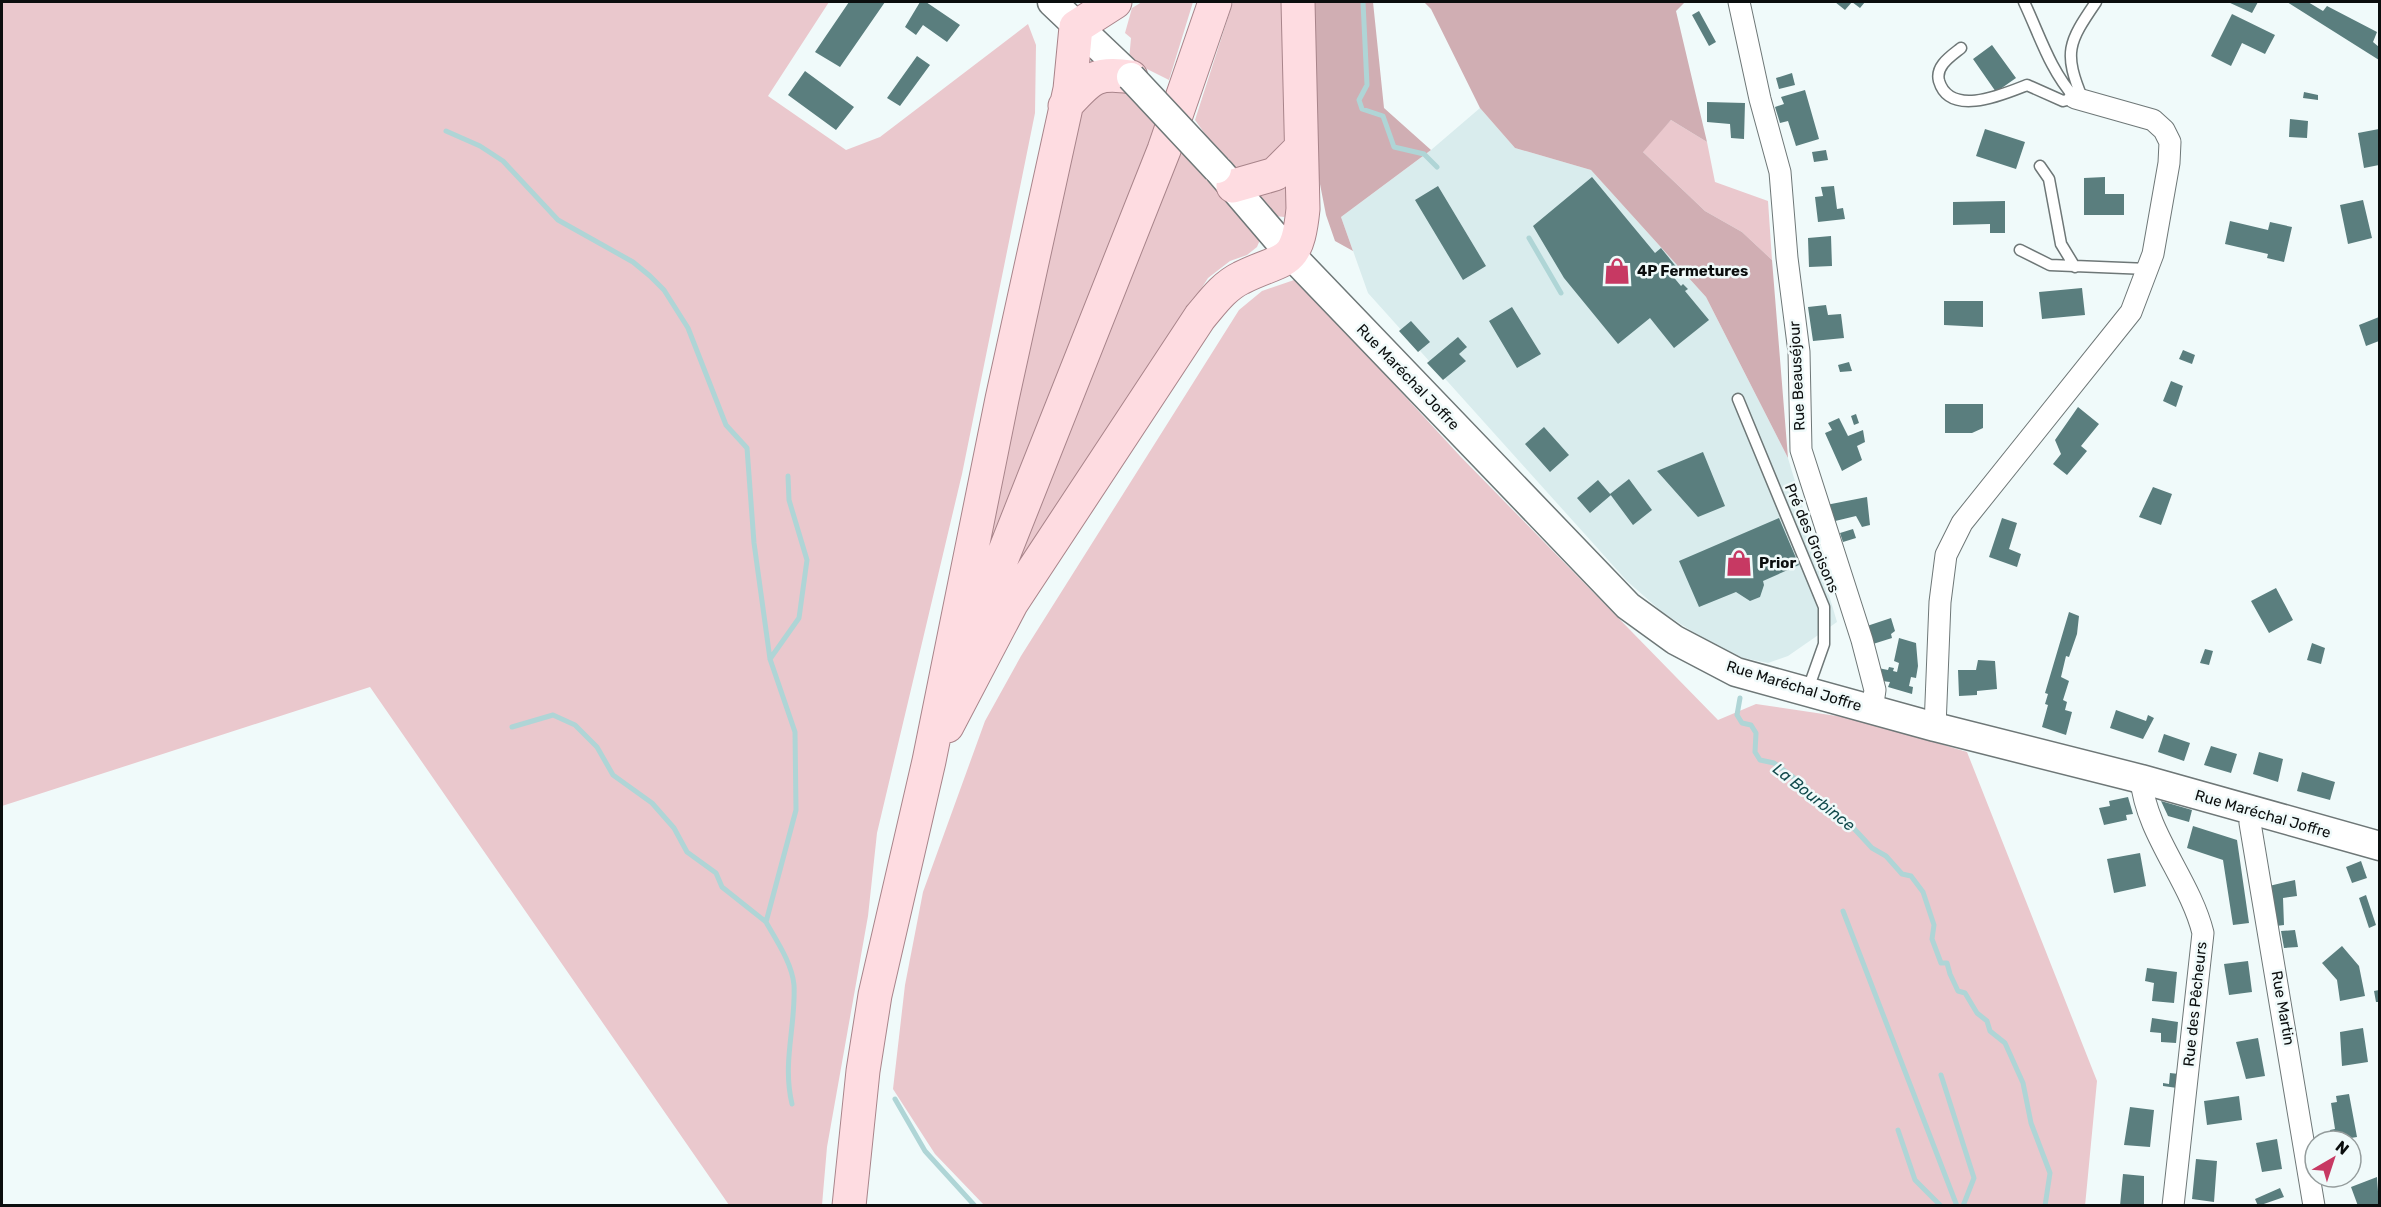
<svg xmlns="http://www.w3.org/2000/svg" width="2381" height="1207" font-family="Rubik,sans-serif">
<style>
.built{fill:#d9eced}
.green{fill:#eac8cd}
.forest{fill:#d0aeb3}
.lines{fill:none;stroke-linecap:round;stroke-linejoin:round}
.stream{stroke:#afd5d6;stroke-width:5}
.building{fill:#5a7e7e}
.lane-casing{stroke:#6e7777;stroke-width:13}
.street-casing{stroke:#6e7777;stroke-width:23}
.secondary-casing{stroke:#6e7777;stroke-width:31}
.primary-casing{stroke:#a8848a;stroke-width:35}
.lane{stroke:#fff;stroke-width:10}
.street{stroke:#fff;stroke-width:21}
.secondary{stroke:#fff;stroke-width:28}
.primary{stroke:#fedce1;stroke-width:33}
.secondary-bridge-casing{stroke:#6e7777;stroke-width:31;stroke-linecap:butt}
.secondary-bridge{stroke:#fff;stroke-width:28}
.labels{text-anchor:middle;dominant-baseline:central;stroke-width:5;stroke-linejoin:round;paint-order:stroke}
.poi-label{font-size:15px;font-weight:bold;fill:#0b0e0e;stroke:#f0fafa;text-anchor:start}
.street-label{font-size:15px;fill:#0b0e0e;stroke:#f0fafa}
.water-label{font-size:16px;font-style:italic;fill:#134b4d;stroke:#f0fafa}
</style>
<rect width="100%" height="100%" fill="#f0fafa"/>
<path class="built" d="M1480,108L1515,148L1591,170L1706,297L1788,458L1837,622L1788,656L1768,663L1729,655L1662,612L1627,581L1368,293L1341,217L1431,150Z"/>
<path class="green" d="M2,2H829L768,96L846,150L880,137L1028,24L1036,45L1035,113L962,474L877,833L868,916L827,1147L822,1205H729L370,687L2,806Z
M1142,2H1193L1169,80L1129,60L1131,38L1125,33L1132,8Z
M1233,2H1290L1291,131L1273,160L1231,170L1195,120Z
M1120,85L1158,126L989,553L982,548L1069,125L1091,96Z
M1671,120L1707,142L1715,182L1768,201L1772,260L1742,232L1705,211L1642,151Z
M1180,148L1262,235L1257,247L1247,255L1230,261L1208,278L1034,554L993,612Z
M1293,167L1290,212L1284,217L1275,216L1253,192Z
M1297,279L1460,456L1718,720L1756,704L1857,719L1967,752L2097,1081L2085,1206L984,1205L935,1154L893,1089L905,985L923,892L985,721L1021,656L1239,310L1262,291Z"/>
<path class="forest" d="M1314,2H1373L1384,108L1431,150L1341,217L1353,251L1335,241L1326,215L1313,148Z
M1424,2H1685L1676,11L1707,142L1671,120L1643,152L1705,211L1742,232L1772,260L1788,458L1706,297L1591,170L1515,148L1480,108L1431,9Z"/>
<g class="lines">
<path class="stream" d="M1363,2L1367,85L1359,100L1362,109L1383,116L1394,147L1424,154L1437,167
M446,131L480,146L503,161L558,220L633,262L650,276L664,290L688,328L726,425L747,448L754,543L770,659L795,732L796,810L766,922C776,940 792,963 794,985C796,1026 782,1062 792,1104
M1529,238L1561,293
M770,659L799,618L807,560L789,500L788,476
M1740,698L1737,715L1742,723L1751,725L1756,733L1755,752L1760,760L1774,763L1805,786L1811,799L1822,808L1847,821L1872,848L1886,856L1902,874L1911,876L1923,892L1934,925L1932,939L1941,963H1947L1950,974L1958,991L1965,993L1977,1013L1987,1021L1990,1031L2005,1043L2023,1083L2031,1123L2050,1173L2045,1206
M512,727L553,715L575,725L597,747L613,775L652,803L674,828L687,852L716,873L722,887L766,922
M1843,911L1957,1206
M1941,1075L1974,1178L1963,1206
M895,1099L925,1151L975,1206
M1898,1130L1915,1180L1941,1206"/>
</g>
<path class="building" d="M849,2H885L840,67L815,52Z
M920,2H926L960,25L947,42L923,25L916,35L905,27Z
M1835,2H1865L1860,8L1852,2L1845,10Z
M2228,2H2258L2252,13Z
M2287,2H2308L2323,11L2327,6L2377,32L2373,42L2379,47V60Z
M1699,11L1716,42L1709,46L1692,15Z
M2232,14L2275,35L2265,54L2242,43L2231,66L2211,56Z
M1992,45L2016,78L1996,92L1973,59Z
M917,56L930,65L900,106L887,98Z
M805,71L854,107L836,130L788,95Z
M1792,73L1795,85L1779,89L1776,78Z
M1805,90L1819,139L1796,146L1788,121L1780,123L1775,107L1784,104L1781,97Z
M2304,92L2318,95V100L2303,98Z
M1707,102L1745,103L1744,139L1731,138L1730,124L1707,122Z
M2290,119L2308,121L2307,138L2289,137Z
M1985,129L2025,142L2016,169L1976,156Z
M2379,129V165L2364,168L2358,133Z
M1826,150L1828,160L1814,162L1812,152Z
M1592,177L1655,253L1661,248L1678,269L1671,274L1681,286L1683,284L1688,289L1685,291L1709,320L1674,348L1650,318L1618,344L1564,278L1533,226Z
M2105,177V194H2124V215H2084V178Z
M1438,186L1486,266L1463,280L1415,200Z
M1834,186L1837,209L1843,208L1845,219L1818,222L1815,197L1823,196L1821,187Z
M2363,200L2372,238L2348,244L2340,205Z
M2005,201V233H1990V224L1953,225V202Z
M2230,221L2268,230L2270,222L2292,227L2284,262L2267,258L2268,254L2225,244Z
M1831,236L1832,266L1809,267L1808,238Z
M2082,288L2085,315L2042,319L2039,292Z
M1944,301H1983V327L1944,325Z
M1826,305L1828,315L1841,314L1844,338L1813,341L1808,307Z
M1512,307L1541,354L1517,368L1489,321Z
M2379,317V341L2366,346L2359,325Z
M1411,321L1430,342L1418,352L1399,331Z
M1458,337L1467,347L1459,354L1466,361L1443,380L1427,363Z
M2183,350L2195,355L2192,364L2179,359Z
M1849,362L1852,371L1840,372L1838,365Z
M2171,381L2183,386L2176,407L2163,401Z
M1945,404H1983V428L1972,433H1945Z
M2078,407L2099,424L2081,446L2087,451L2067,475L2053,464L2061,454L2055,440Z
M1856,414L1859,423L1854,425L1851,416Z
M1839,418L1848,436L1863,430L1865,442L1857,446L1862,460L1842,471L1825,433L1832,430L1828,423Z
M1544,427L1569,455L1550,472L1525,444Z
M1703,452L1725,506L1698,517L1657,471Z
M1629,479L1652,510L1633,525L1610,494Z
M1598,480L1611,495L1590,513L1577,498Z
M2153,487L2172,494L2161,525L2139,517Z
M1867,497L1870,525L1862,527L1856,516L1831,522L1826,505Z
M1779,518L1799,565L1763,581L1764,585L1760,597L1750,601L1736,592L1699,607L1679,561Z
M2002,518L2017,523L2009,549L2021,554L2017,567L1989,557Z
M1853,529L1856,538L1843,542L1840,533Z
M2276,588L2293,620L2269,633L2251,601Z
M2069,612L2079,616L2077,634L2069,657L2066,656L2061,677L2069,681L2063,700L2067,702L2065,710L2072,712L2066,735L2042,727L2048,705L2045,704L2048,694L2045,693Z
M1891,618L1895,631L1891,634L1892,638L1873,644L1867,626Z
M1899,638L1916,643L1918,666L1916,678L1911,677L1909,686L1913,687L1912,694L1888,687L1890,682L1882,681L1878,668L1888,670L1889,667L1894,668L1893,671L1897,672L1899,663L1894,661Z
M2312,643L2325,648L2321,664L2307,660Z
M2205,649L2213,651L2209,665L2200,663Z
M1978,660L1995,661L1997,689L1977,691V695L1959,696L1958,670H1976Z
M2116,710L2146,721L2148,715L2154,718L2143,739L2110,728Z
M2164,734L2190,743L2184,761L2158,752Z
M2211,746L2237,754L2231,773L2204,765Z
M2259,752L2283,759L2278,782L2253,774Z
M2302,772L2335,782L2330,800L2297,791Z
M2128,797L2133,814L2126,815L2127,820L2104,825L2099,808L2110,806L2109,801Z
M2161,801L2192,810L2189,822L2168,816Z
M2193,826L2237,840L2249,923L2233,925L2223,860L2187,848Z
M2140,853L2146,886L2114,893L2107,859Z
M2361,861L2367,878L2352,883L2346,867Z
M2295,880L2297,896L2283,898L2284,925L2276,926L2269,886Z
M2366,895L2376,925L2369,928L2359,898Z
M2295,930L2298,947L2284,948L2281,931Z
M2342,946L2359,966L2365,996L2340,1001L2337,980L2322,963Z
M2248,961L2252,992L2229,995L2224,964Z
M2147,968L2177,972L2174,1003L2152,1001L2154,983L2145,981Z
M2379,990V1002H2376L2374,991Z
M2152,1018L2178,1022L2176,1043L2161,1042V1033L2150,1032Z
M2363,1028L2368,1062L2342,1066L2340,1032Z
M2258,1038L2265,1076L2246,1079L2236,1042Z
M2170,1073L2179,1074L2177,1088L2163,1086V1083L2169,1084Z
M2349,1094L2357,1137L2332,1141L2330,1130L2335,1129L2331,1103L2337,1102L2336,1096Z
M2239,1096L2242,1120L2207,1125L2204,1101Z
M2130,1107L2154,1110L2150,1147L2124,1145Z
M2277,1139L2282,1169L2262,1172L2256,1143Z
M2196,1159L2217,1161L2214,1202L2192,1199Z
M2123,1174L2144,1176V1206H2120Z
M2377,1177L2379,1206H2358L2351,1187Z
M2280,1188L2284,1197L2258,1206L2255,1199Z"/>
<g class="lines">
<defs>
<path id="lane" d="M1961,48C1951,56 1935,66 1939,81C1950,118 2004,94 2027,85L2063,101L2075,98C2050,70 2040,36 2024,2
M2083,100C2063,52 2068,43 2096,2
M2040,166L2049,179L2061,244L2075,267
M2020,250L2050,265L2148,269
M1738,399L1824,607V644L1807,692"/>
<path id="street" d="M1739,2L1760,99L1780,172L1787,258L1799,352L1801,450L1862,640L1875,690L1872,710
M1935,727L1940,602L1946,555L1962,523L2131,312L2153,254L2169,163L2170,142L2164,130L2153,120L2075,98
M2141,779C2146,834 2190,880 2203,933L2173,1206
M2252,811L2250,823L2314,1206"/>
<path id="secondary" d="M1052,2L1131,77
M1220,172L1291,255L1628,606L1675,640L1736,672L1935,727L2141,779L2380,846"/>
<path id="primary" d="M1065,106C1090,80 1093,71 1131,77
M1233,186L1275,174L1300,149
M972,634L1164,150L1215,2
M947,726L1011,604L1200,317C1212,303 1224,286 1241,278C1285,256 1297,268 1303,209L1298,2
M849,1206L863,1071L875,995L929,761L1002,399L1070,89L1076,27L1115,2"/>
</defs>
<use href="#lane" class="lane-casing"/>
<use href="#street" class="street-casing"/>
<use href="#secondary" class="secondary-casing"/>
<use href="#primary" class="primary-casing"/>
<use href="#lane" class="lane"/>
<use href="#street" class="street"/>
<use href="#secondary" class="secondary"/>
<use href="#primary" class="primary"/>
<defs>
<path id="secondary-bridge" d="M1131,77L1217,169"/>
</defs>
<use href="#secondary-bridge" class="secondary-bridge-casing"/>
<use href="#secondary-bridge" class="secondary-bridge"/>
</g>
<defs>
<symbol id="shop-bare" viewBox="-9 -9 18 18"><path d="M-5-2.5h2.3a2.7 3.5 0 0 1 5.4 0H5L5.5 6h-11ZM-1.5-2.5h3a1.5 2.3 0 0 0-3 0Z" fill="#c73963" stroke="#f0fafa" stroke-width="2.5" paint-order="stroke"/></symbol>
</defs>
<g fill-rule="evenodd">
<use href="#shop-bare" x="1598" y="252" width="38" height="38"/>
<use href="#shop-bare" x="1720" y="544" width="38" height="38"/>
</g>
<g class="labels">
<g class="poi-label">
<text x="1637" y="271">4P Fermetures</text>
<text x="1759" y="563">Prior</text>
</g>
<g class="street-label">
<text transform="translate(1797 376) rotate(-93)">Rue Beauséjour</text>
<text transform="translate(1408 377) rotate(46)">Rue Maréchal Joffre</text>
<text transform="translate(1812 538) rotate(67)">Pré des Groisons</text>
<text transform="translate(1794 686) rotate(17)">Rue Maréchal Joffre</text>
<text transform="translate(2263 814) rotate(16)">Rue Maréchal Joffre</text>
<text transform="translate(2195 1004) rotate(-84)">Rue des Pêcheurs</text>
<text transform="translate(2283 1008) rotate(80)">Rue Martin</text>
</g>
<g class="water-label">
<text transform="translate(1814 797) rotate(38)">La Bourbince</text>
</g>
</g>
<rect width="2381" height="1207" fill="none" stroke="#0b0e0e" stroke-width="6"/>
<g transform="translate(2333 1159) rotate(39)"><circle r="28" fill="#f0fafa" stroke="#949c9c" stroke-width="1.5"/>
<path d="M0-4.5L10 22L0 15L-10 22Z" fill="#c73963"/>
<text y="-9" font-size="16" font-weight="bold" text-anchor="middle" fill="#0b0e0e">N</text>
</g>
</svg>
